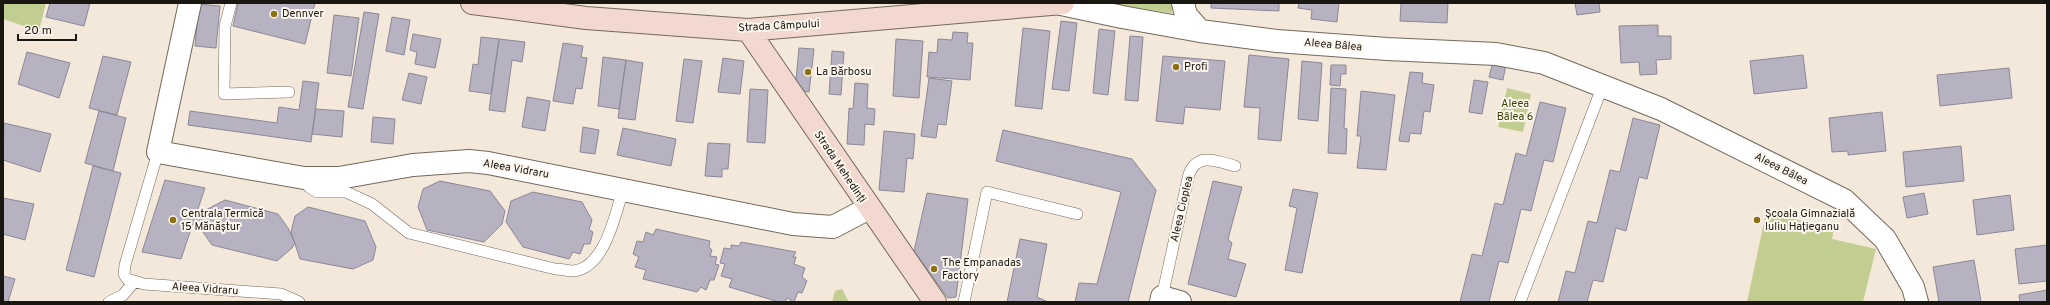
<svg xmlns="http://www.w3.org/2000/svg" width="2050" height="305" font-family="Overpass,sans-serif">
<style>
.green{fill:#c2ce91}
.building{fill:#b6b2c2;stroke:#8b8897}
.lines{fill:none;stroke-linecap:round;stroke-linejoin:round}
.lane-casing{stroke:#73695c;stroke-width:12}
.street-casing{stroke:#73695c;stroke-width:24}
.secondary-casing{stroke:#73695c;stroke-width:24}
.lane{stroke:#fff;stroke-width:11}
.street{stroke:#fff;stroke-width:22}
.secondary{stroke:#f2d8cf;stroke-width:22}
.poi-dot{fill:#8b7113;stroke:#fdf6ed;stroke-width:1.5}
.labels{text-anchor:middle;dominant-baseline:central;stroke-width:4;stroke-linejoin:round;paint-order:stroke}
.poi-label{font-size:11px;fill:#1a1611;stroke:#fdf6ed;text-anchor:start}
.street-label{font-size:11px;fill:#1a1611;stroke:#fdf6ed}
.park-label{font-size:11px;fill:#3a4209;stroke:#fdf6ed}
</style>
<rect width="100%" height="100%" fill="#f4e8da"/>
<path class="green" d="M4,3H46L39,31L3,19Z
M1105,3H1172V13Z
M1507,88L1531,94L1523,132L1498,127Z
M1766,213L1834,228L1832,239L1876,249L1863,302H1747Z
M842,289L849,302H832L835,291Z"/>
<path class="building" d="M50,3H90L84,26L46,17Z
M238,3H315L305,44L233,26Z
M1211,3H1279V11L1211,8Z
M1299,3H1339L1337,22L1311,19L1312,10L1298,8Z
M1401,3H1448L1447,23L1400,21Z
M1575,3H1599L1600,12L1577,15Z
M199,4L220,6L216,48L195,46Z
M364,12L379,14L363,109L348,107Z
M334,15L359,18L351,76L327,73Z
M392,17L410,20L404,55L386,51Z
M1061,21L1077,23L1069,91L1052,89Z
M1658,25V36H1671V59L1656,60L1657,74L1640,75L1639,62L1621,63L1619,26Z
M1023,28L1050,31L1042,109L1015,106Z
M1099,29L1115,31L1108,95L1093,93Z
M953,32L968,33L967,43H973L970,80L927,77L929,52L937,53L938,39L952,40Z
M413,34L441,39L435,68L415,64L417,52L410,50Z
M1130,36L1143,37L1138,101L1125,100Z
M481,37L499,39L491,94L469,91L473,64L478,65Z
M499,39L525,42L522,62L512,60L505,112L489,110Z
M896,39L923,41L919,98L893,96Z
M563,43L583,46L581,57L587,58L582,89L576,88L573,104L553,101Z
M799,48L814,49L809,92L795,90Z
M832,51L844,52L841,95L829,94Z
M27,52L70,63L59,98L18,84Z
M1249,55L1289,59L1281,141L1258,139L1260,108L1244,107Z
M1803,55L1807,88L1754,94L1750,61Z
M103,56L131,62L117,115L89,108Z
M1163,56L1225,61L1220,110L1185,107L1183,124L1156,121Z
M603,57L626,60L619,109L598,106Z
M723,58L744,61L740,94L718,92Z
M684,59L702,61L693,123L676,121Z
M626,60L643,63L635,120L618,118Z
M1302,61L1322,63L1318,121L1298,119Z
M1493,62L1506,64L1503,80L1489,77Z
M1331,65H1346V74H1341L1340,86L1330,85Z
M2009,68L2012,98L1940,106L1937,75Z
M1410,72L1423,73L1422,83L1434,85L1430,112L1424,111L1421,134L1410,133L1409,142L1399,141Z
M409,73L427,77L421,104L402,100Z
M929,78L952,81L946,125L938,124L936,138L921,136Z
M1474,80L1488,82L1482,114L1469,112Z
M303,81L319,83L311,142L188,125L190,111L277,123L279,107L299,110Z
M855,83L868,84L867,108L875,109L874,125L865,124L864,145L847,144L849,108L853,109Z
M1331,88L1346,89L1344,128L1347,129L1346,154L1328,153Z
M750,89L768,90L765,143L747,142Z
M1361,91L1395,95L1386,170L1357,168L1361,136H1357Z
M527,97L550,101L545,131L522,127Z
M1540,102L1566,108L1553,162L1544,160L1531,211L1521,209L1508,263L1499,261L1489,302H1460L1472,254L1482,256L1495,203L1503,205L1516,153L1526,156Z
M316,109L344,111L342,137L312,134Z
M99,111L126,118L113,171L85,163Z
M1882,112L1886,151L1848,155V151L1832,152L1829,118Z
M373,117L395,119L393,144L371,142Z
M1633,118L1660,125L1647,179L1639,177L1626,231L1616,228L1603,282L1593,280L1587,302H1558L1566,271L1575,273L1588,221L1597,223L1610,170L1620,172Z
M4,123L51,134L40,172L3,160Z
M583,127L599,130L595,154L580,152Z
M623,128L676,139L671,166L617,155Z
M1003,130L1132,159L1156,190L1128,302H1075L1079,283L1097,284L1121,192L996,161Z
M884,131L915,134L913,159L907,158L904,192L879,190Z
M708,143L730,144L728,169H722V177L705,176Z
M1961,146L1964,181L1906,187L1903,152Z
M93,166L121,173L94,277L66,270Z
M165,180L205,188L181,259L142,252Z
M440,181L490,191L505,211L502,224L484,242L427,230L418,207L423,189Z
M1213,181L1242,187L1228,239L1232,243L1228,259L1246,264L1236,297L1188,284Z
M1293,189L1318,193L1302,273L1285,270L1297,208L1289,206Z
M533,192L582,202L592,220L589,230L593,232L590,244H584L580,254L573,252L569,259L523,247L506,222L511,201Z
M927,193L968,199L956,297L948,298L914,251Z
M1924,193L1928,214L1907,218L1903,197Z
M2010,195L2014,230L1977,235L1973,200Z
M3,198L34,204L25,240L3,234Z
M225,200L278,214L288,228L295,243L292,248L277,261L212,245L196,222L198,214Z
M308,207L365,221L376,247L373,260L353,269L300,259L291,232L295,216Z
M656,229L710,241L709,247L712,250L710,256L717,257L715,264L719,265L714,280H710L706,290L701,287L697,292L643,279L646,270L635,267L639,257L633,254L637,241L643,242L646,232L653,235Z
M1020,239L1047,244L1037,297L1048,302H1007Z
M741,242L796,252L793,257H796L794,264L805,268L802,277L807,281L802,293L798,292L794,302L787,298L785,302H779L729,287L732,279L721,276L725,264L720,263L724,248L731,249V245L739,246Z
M2047,245V281L2019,284L2015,249Z
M1974,260L1981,302H1939L1933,267Z
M3,276L15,279L8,302H3Z
M2047,290V302H2020L2019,295Z"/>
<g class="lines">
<defs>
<path id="lane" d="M231,3L225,26L224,94L289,92
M158,152L125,265L124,274L127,279L144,284L281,294L299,302
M304,178L309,187L317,192H346L372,204L409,233L555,269C561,269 568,271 574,271C605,267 615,215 623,190
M1162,297L1189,174C1198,152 1216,161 1235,166
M109,302L123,295L134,282
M964,302L987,192L1077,214
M1520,302L1603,85"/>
<path id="street" d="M190,3L158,152L304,178H339L413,165L469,161L488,163L793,224L833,227L869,208
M1183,3L1186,15L1200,31
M1061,4L1122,17L1200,31L1277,41L1387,49L1496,54L1544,63L1661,109L1844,200L1885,239L1913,287L1917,302
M1161,302L1162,297L1180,302"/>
<path id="secondary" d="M472,3L586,18L748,30L1063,3
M748,30L935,302"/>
</defs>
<use href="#lane" class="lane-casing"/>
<use href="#street" class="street-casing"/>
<use href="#secondary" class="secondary-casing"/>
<use href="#lane" class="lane"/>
<use href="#street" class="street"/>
<use href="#secondary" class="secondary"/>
</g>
<g class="poi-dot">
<circle cx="274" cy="14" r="4"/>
<circle cx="1176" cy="67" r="4"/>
<circle cx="808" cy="72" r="4"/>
<circle cx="173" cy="220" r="4"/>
<circle cx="1757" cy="220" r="4"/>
<circle cx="934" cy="269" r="4"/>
</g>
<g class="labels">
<g class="poi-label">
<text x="282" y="14">Dennver</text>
<text x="1184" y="67">Profi</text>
<text x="816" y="72">La Bărbosu</text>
<text x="181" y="214">Centrala Termică<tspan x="181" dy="13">15 Mănăștur</tspan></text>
<text x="1765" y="214">Școala Gimnazială<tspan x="1765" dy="13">Iuliu Hațieganu</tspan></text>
<text x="942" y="263">The Empanadas<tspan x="942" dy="13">Factory</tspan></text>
</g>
<g class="street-label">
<text transform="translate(779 26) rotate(-3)">Strada Câmpului</text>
<text transform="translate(1333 45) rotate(5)">Aleea Bâlea</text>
<text transform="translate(840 167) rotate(56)">Strada Mehedinți</text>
<text transform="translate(516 169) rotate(10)">Aleea Vidraru</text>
<text transform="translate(1781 169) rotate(27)">Aleea Bâlea</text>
<text transform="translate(1182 209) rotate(-77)">Aleea Cioplea</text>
<text transform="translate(205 289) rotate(4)">Aleea Vidraru</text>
</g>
<g class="park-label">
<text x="1515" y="104">Aleea<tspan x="1515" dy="13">Bâlea 6</tspan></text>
</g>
</g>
<rect width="2050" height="305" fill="none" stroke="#1a1611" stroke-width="8"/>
<path d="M18 34v6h58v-6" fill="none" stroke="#1a1611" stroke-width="2"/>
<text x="24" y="34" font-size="12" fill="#1a1611" stroke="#fdf6ed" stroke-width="3" paint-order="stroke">20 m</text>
</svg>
